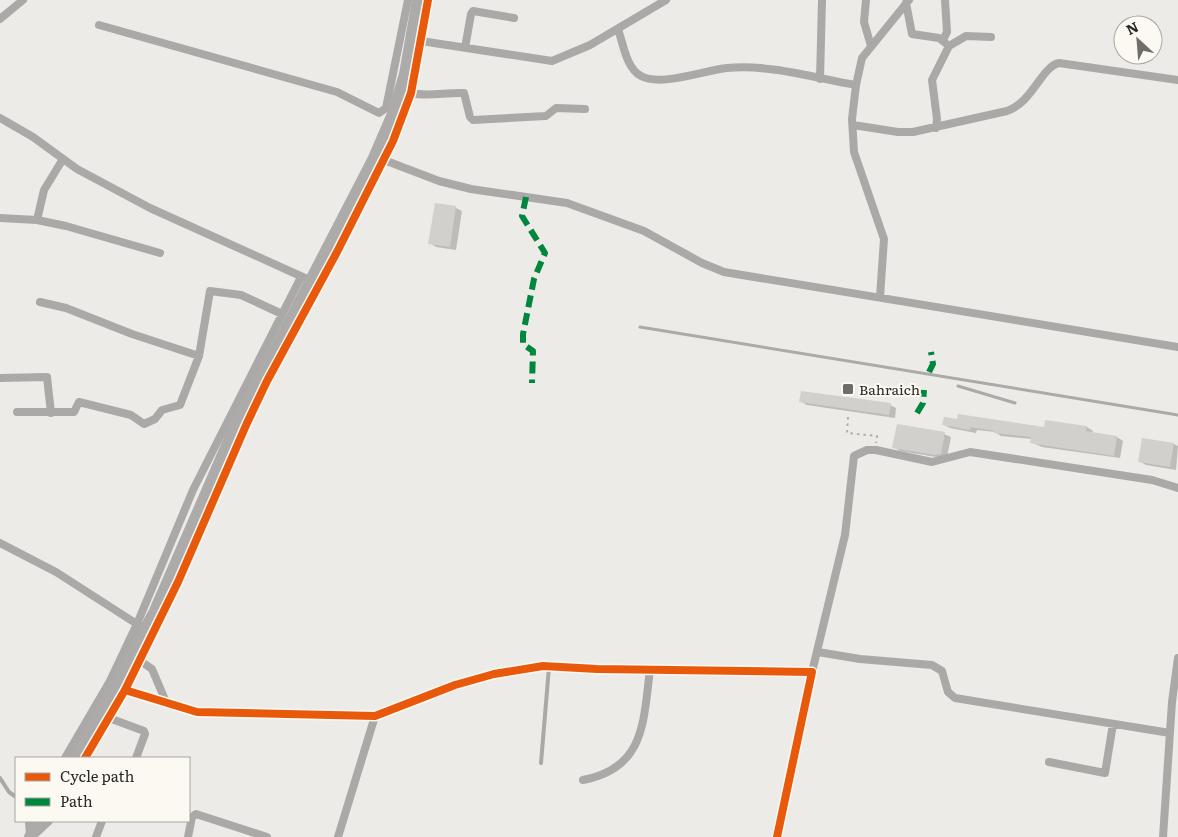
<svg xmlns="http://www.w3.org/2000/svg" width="1178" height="837" font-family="Literata,serif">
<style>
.shadow{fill:#0003}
.building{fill:#d1d0cd}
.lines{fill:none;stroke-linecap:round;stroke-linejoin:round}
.path{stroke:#afaeac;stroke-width:2;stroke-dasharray:2.5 4;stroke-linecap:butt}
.service{stroke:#aaa9a7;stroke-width:4}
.minor{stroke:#aaa9a7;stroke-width:8}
.primary{stroke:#acabaa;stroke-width:12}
.rail{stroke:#abaaa8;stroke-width:3}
.primary-bridge{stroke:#acabaa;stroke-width:12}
.quiet{stroke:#00873e;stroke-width:6;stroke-dasharray:12 6;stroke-linecap:butt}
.cycleway-casing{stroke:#fcf9f3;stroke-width:11}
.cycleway{stroke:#e8590c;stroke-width:8}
.poi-dot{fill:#6e6d6a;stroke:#fcf9f3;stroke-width:2}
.labels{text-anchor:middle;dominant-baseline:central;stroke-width:4;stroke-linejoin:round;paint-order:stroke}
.poi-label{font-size:14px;fill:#292926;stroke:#fcf9f3;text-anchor:start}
</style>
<rect width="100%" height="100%" fill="#edebe8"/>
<path class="shadow" d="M436,204L456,208L462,211L456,250L436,247L430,243Z
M800,401L890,405L896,408L895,418L807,405Z
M1046,421L1087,427L1093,431L1092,433L1117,437L1123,441L1120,458L1042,447L1031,442L1032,439L1001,436L995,432L977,430L976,433L950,428L944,425L1045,428Z
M944,434L951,437L947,457L942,458L900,451L894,447Z
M1174,444L1178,446L1176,470L1146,465L1139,461Z"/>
<path class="building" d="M435,203L456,206L450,247L428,244Z
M801,391L891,403L889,415L799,402Z
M958,414L1044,427L1045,420L1087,426L1086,431L1117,436L1114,456L1035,444L1030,443L1031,437L994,433V431L971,427L970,430L942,425L944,417L957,419Z
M897,424L945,432L941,454L935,455L892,448Z
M1142,438L1174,443L1170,467L1138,462Z"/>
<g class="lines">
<path class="path" d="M848,417L847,433L877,436L876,443"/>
<path class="service" d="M541,763L549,667
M0,778L9,792L16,797"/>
<path class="minor" d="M866,0L864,22L871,46
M906,3L912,34L939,38L949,46
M0,19L23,0
M99,25L337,92L379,113L386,108L408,0
M618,29C623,43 626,68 641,76C661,87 705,70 727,68C770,64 815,78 856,85L852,119L854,152L884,239L880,297
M943,40L947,32L945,0
M421,41L552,61L590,45L666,0
M465,48L471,14L473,11L514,18
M820,79L822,0
M856,85L862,58L909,0
M411,93C429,97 446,92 464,93L470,117L473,120L546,116L556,108L585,109
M0,118L33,137L77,169L150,208L305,278
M853,125L898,132H913L1007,111C1033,102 1041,67 1059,63L1178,80
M936,128L937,119L932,80L949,46L966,36L991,37
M384,160L439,181L471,189L567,203L644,231L702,263L724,272L1178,347
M0,218L37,220L66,226L160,253
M37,220L44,190L63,159
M40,302L66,308L132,334L199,356
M0,378L47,377L51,413
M17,412H74L79,402L131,415L144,424L155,419L162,410L180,405L199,356L210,291L241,295L282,314
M0,543L56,572L140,626
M818,652L860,659L932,665L942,671L948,692L955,698L1170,733
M139,660L152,669L166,702
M812,672L845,535L854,456L867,450H876L932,462L970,452L1152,480L1178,488
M125,690L197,712L375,716L455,685L494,674L543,666L597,669L812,672L777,837
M109,718L144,731L145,734L136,758
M65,758L110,681L137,624L193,490L301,277
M85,758L125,690L178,582L247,423L267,381L337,252L393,141L411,93L428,0
M1049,762L1105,773L1113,724
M583,780C645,768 643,723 650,670
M29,821L30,835
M34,835L49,821
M96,837L102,821
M188,837L192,817L196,814L267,837
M338,837L375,716
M1163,837L1172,702L1178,658"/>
<path class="primary" d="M30,837L39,821"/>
<path class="rail" d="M640,327L1178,415
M958,386L1015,403"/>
<path class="primary-bridge" d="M75,758L155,611L235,427L374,158L393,114L405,74L418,0"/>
<path class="quiet" d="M526,197L522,216L545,253L534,279L523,334V344L533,351L532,383
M929,372L933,364L931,352
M917,413L923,403L924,390"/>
<defs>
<path id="cycleway" d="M125,690L197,712L375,716L455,685L494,674L543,666L597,669L812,672L777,837
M85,758L125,690L178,582L247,423L267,381L337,252L393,141L411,93L428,0"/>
</defs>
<use href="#cycleway" class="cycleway-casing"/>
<use href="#cycleway" class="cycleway"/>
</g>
<rect class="poi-dot" x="842" y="383" width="12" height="12" rx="2.5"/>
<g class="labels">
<g class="poi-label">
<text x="859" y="389">Bahraich</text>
</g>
</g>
<rect x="15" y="757" width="175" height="65" fill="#fcf9f3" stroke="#a8a6a1"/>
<rect x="25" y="773" width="25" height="8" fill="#e8590c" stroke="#a8a6a1"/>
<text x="60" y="782" font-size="15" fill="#292926">Cycle path</text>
<rect x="25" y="798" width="25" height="8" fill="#00873e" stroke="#a8a6a1"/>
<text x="60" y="807" font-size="15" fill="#292926">Path</text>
<g transform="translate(1138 40) rotate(334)"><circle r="24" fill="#fcf9f3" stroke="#a8a6a1"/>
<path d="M0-4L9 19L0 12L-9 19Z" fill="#6e6d6a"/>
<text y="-8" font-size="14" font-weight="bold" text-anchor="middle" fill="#292926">N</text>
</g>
</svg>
